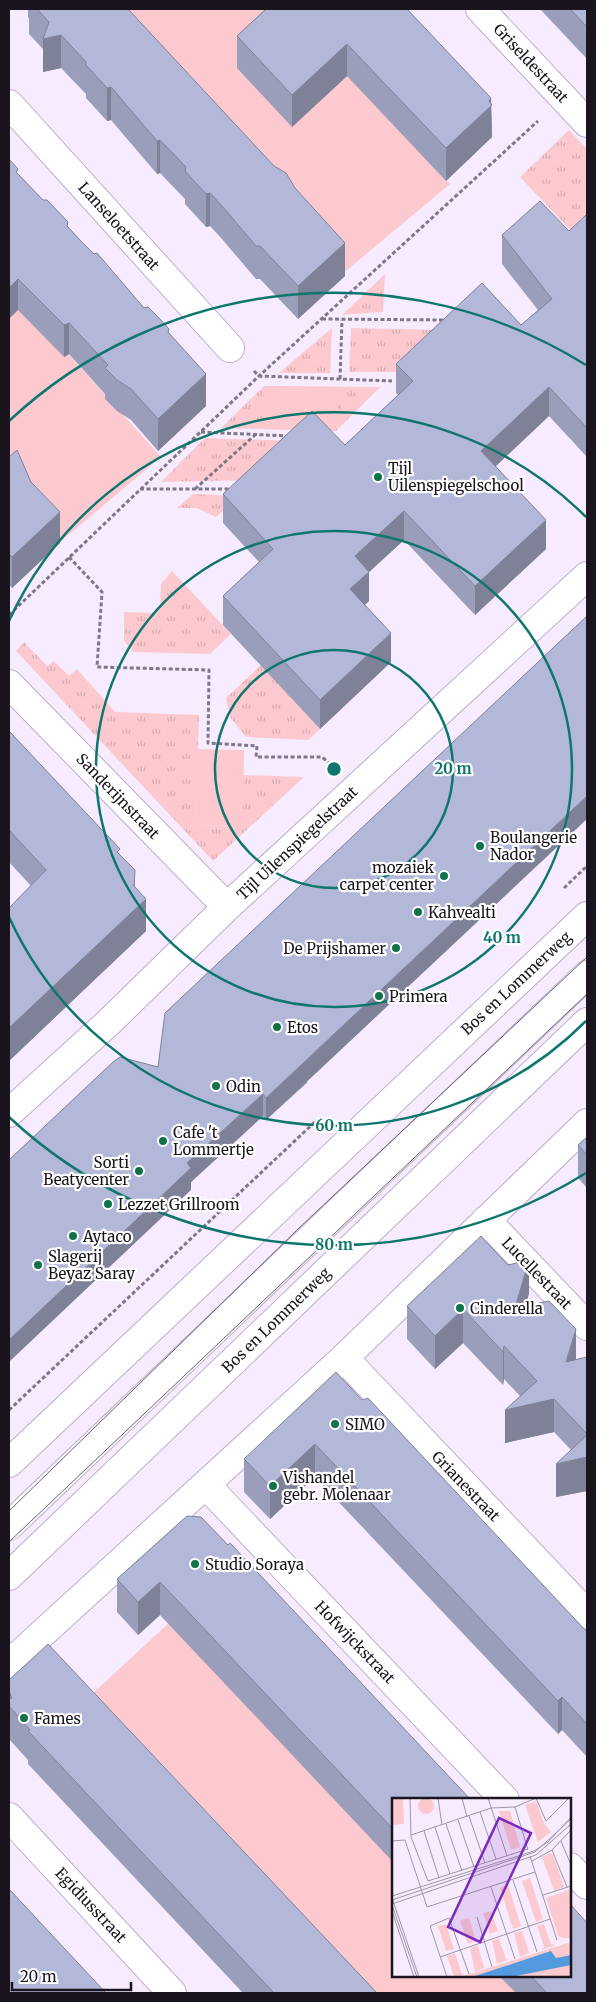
<svg xmlns="http://www.w3.org/2000/svg" width="596" height="2002" font-family="Merriweather,serif">
<style>
.grass{fill:url(#grass-tufts)}
.garden{fill:#fcc9cf}
.lines{fill:none;stroke-linecap:round;stroke-linejoin:round}
.minor-casing{stroke:#beadcb;stroke-width:30}
.major-casing{stroke:#beadcb;stroke-width:30}
.path{stroke:#7f7785;stroke-width:3;stroke-dasharray:4 2.5;stroke-linecap:butt}
.minor{stroke:#fff;stroke-width:28}
.major{stroke:#fff;stroke-width:28}
.tram{stroke:#67606e;stroke-width:1}
.wall{fill:#9b9eba}
.shaded-wall{fill:#7e8197}
.building{fill:#b4b8d8;stroke:#7e8197}
.ring{fill:none;stroke:#0f766e;stroke-width:2.5}
.poi-dot{fill:#0f7249;stroke:#fff;stroke-width:2}
.labels{text-anchor:middle;dominant-baseline:central;stroke-width:4.5;stroke-linejoin:round;paint-order:stroke}
.street-label{font-size:15px;fill:#1a141f;stroke:#fff}
.poi-label{font-size:15px;fill:#1a141f;stroke:#fff;text-anchor:start}
.inset-road{fill:none;stroke:#9f96a5;stroke-width:1}
.view{fill:#7b2cbf;fill-opacity:0.15;stroke:#7b2cbf;stroke-width:2.5}
.inset-edge{fill:none;stroke:#1a141f;stroke-width:2.5}
.centre{fill:#0f766e;stroke:#fff;stroke-width:2.5}
.ring-label{font-size:15px;text-anchor:middle;font-weight:bold;fill:#0f766e;stroke:#fff;stroke-width:4.5;stroke-linejoin:round;paint-order:stroke}
</style>
<defs>
<pattern id="grass-tufts" width="24" height="20" patternUnits="userSpaceOnUse" patternTransform="scale(1.25)"><rect width="24" height="20" fill="#fcc9cf"/><path d="M3 7l-1-3M5 7V3M7 7l1-3M15 17l-1-3M17 17v-4M19 17l1-3" fill="none" stroke="#d7acb1"/></pattern>
</defs>
<rect width="100%" height="100%" fill="#f7ecff"/>
<path class="grass" d="M569,130L587,149V227L577,237L520,177Z
M385,274L383,312L342,315Z
M332,328L330,373H279Z
M351,328L442,330L396,372H349Z
M264,386L380,387L336,431L221,428Z
M205,438L297,441L254,480L161,482Z
M193,494L239,496L216,517L197,508H177Z
M172,571L231,634L210,654L133,652L124,641V612L156,613L160,607L161,584Z
M24,642L47,666L54,661L69,676L77,669L115,712L199,715L196,825L243,826V775L304,777L213,861L16,651Z
M261,665L320,729L308,740L246,737L230,717L226,698Z"/>
<path class="garden" d="M89,9H290L450,184L341,275Z
M9,288L161,457L53,548L9,499Z
M264,386L338,387L336,431L263,429Z
M197,749L244,750L243,826L196,825Z
M184,1609L393,1836L394,1976H523L539,1993H312L65,1719Z"/>
<g class="lines">
<defs>
<path id="minor" d="M480,9L587,123
M9,104L230,348
M9,684L227,907
M9,1113L108,1023L227,907L587,576
M486,1220L587,1326
M344,1358L587,1614
M206,1485L505,1800
M9,1526L587,975
M9,1664L344,1358L587,1123
M9,1817L172,1993
M570,1867L587,1885"/>
<path id="major" d="M9,1463L587,916
M9,1576L587,1022"/>
</defs>
<use href="#minor" class="minor-casing"/>
<use href="#major" class="major-casing"/>
<path class="path" d="M322,319L446,320
M254,371L259,376L392,381
M340,379L342,320
M201,432L288,436
M140,489H231
M195,489L255,435
M69,557L102,592L97,667L209,670L208,743L257,746L256,757H322L330,764
M9,615L259,376L538,121
M564,888L587,866
M9,1410L317,1120"/>
<use href="#minor" class="minor"/>
<use href="#major" class="major"/>
<path class="tram" d="M9,1511L298,1229L587,957
M9,1542L587,994"/>
</g>
<path class="wall" d="M28,9H128L345,276L298,319L260,279H256L222,239L210,226L206,227L185,204V199L160,173L157,174L111,120L107,121L86,98V94L61,68L43,72V49L29,34V19L28,17Z
M266,9L491,104L492,137L446,181L347,76L292,127L237,68V36Z
M540,9H587V59Z
M18,174L169,334L206,406L158,451L131,420L117,411L105,399V394L69,354L64,357L18,310Z
M587,216V457L549,416L496,466L546,549L475,615L404,540L369,572V601L365,605L391,662L320,729L223,625V596L259,562L223,523V494L345,445L398,395L396,393V364L521,325L538,310L502,264V235L569,231Z
M9,457L60,543L12,588L9,585Z
M9,731L120,854L135,887L146,931L9,1061V908L31,886L9,862Z
M158,1067L308,1082L266,1120L263,1116L191,1182V1190Z
M587,1137V1188L578,1178V1145Z
M529,1293L526,1306L576,1360L587,1357V1491L556,1497L571,1450L554,1432L505,1443L520,1396L504,1379L503,1385L463,1343L435,1369L407,1339V1306Z
M362,1400L587,1632V1757L562,1730L558,1734L315,1477L270,1519L244,1492V1459Z
M187,1516L394,1800V1863L160,1615L138,1635L117,1612V1579Z
M9,1680L377,1993H243L28,1764V1760L9,1739Z
M499,1976H570L587,1993H516Z"/>
<path class="shaded-wall" d="M61,35V68L43,72V39Z
M347,44V76L292,127V95Z
M111,87V120L107,121V88Z
M491,98L492,137L446,181V148Z
M160,140V173L157,174V141Z
M210,193V226L206,227V194Z
M345,243V276L298,319V286Z
M18,279V310L9,319V288Z
M69,323V354L64,357V325Z
M206,374V406L158,451V419Z
M549,387V416L481,480V451Z
M404,511V540L369,572V601L350,618V589L355,556Z
M60,512V543L12,588V557Z
M546,520V549L475,615V586Z
M391,633V662L320,729V700Z
M587,796V819L266,1120V1098Z
M135,870V903L146,899V931L9,1061V1028L134,886Z
M263,1094V1116L191,1182V1190L9,1362V1340L187,1163Z
M529,1260V1293L515,1341V1308Z
M463,1309V1343L435,1369V1336Z
M576,1329V1362H566Z
M504,1346V1379L503,1385V1352Z
M554,1399V1432L505,1443V1410Z
M315,1444V1477L270,1519V1486Z
M587,1457V1491L556,1497V1464Z
M160,1582V1615L138,1635V1602Z
M562,1697V1730L558,1734V1701Z"/>
<path class="building" d="M37,9H128L274,166L286,173L295,188L345,243L298,286L260,246H256L222,206L210,193L206,194L185,171L186,167L160,140L157,141L111,87L107,88L86,65V62L61,35L43,39L49,22Z
M266,9H407L491,98L489,101L492,105L446,148L347,44L292,95L237,36Z
M570,9H587V27Z
M9,159L18,169L16,172L43,200H47L68,222L67,226L80,240L94,254L97,253L144,308L148,307L159,318L169,329L168,332L206,374L158,419L131,389L117,380L105,368L108,365L69,323L64,325L18,279L9,288Z
M540,201L569,231L586,215L587,216V428L549,387L481,451L546,520L475,586L404,511L355,556L369,572L350,589L391,633L320,700L223,596L273,549L223,494L312,411L345,445L413,381L396,364L482,283L521,325L552,299L502,235Z
M17,450L31,482L60,512L12,557L9,554V457Z
M587,616V796L266,1098L263,1094L187,1163L191,1168L9,1340V1160L113,1062L120,1057L158,1067L165,1013Z
M9,731L120,849L117,852L135,870L134,886L146,899L9,1028V908L46,870L9,830Z
M587,1137V1155L578,1145Z
M481,1236L508,1265L529,1260L515,1308L549,1301L576,1329L566,1362L587,1357V1434L554,1399L505,1410L537,1381L504,1346L503,1352L463,1309L435,1336L407,1306Z
M336,1372L362,1400L368,1398L587,1632V1724L562,1697L558,1701L315,1444L270,1486L244,1459Z
M587,1435V1457L556,1464Z
M187,1516L201,1517L228,1545L230,1543L471,1800H394V1830L160,1582L138,1602L117,1579Z
M48,1644L377,1993H274L28,1731L30,1730L9,1706V1699L12,1698L9,1691V1680Z
M9,1889L106,1993H11L9,1991Z
M570,1904L587,1923V1993H547L531,1976H570Z"/>
<g class="ring">
<circle cx="334" cy="769" r="119"/>
<circle cx="334" cy="769" r="238"/>
<path d="M586 1021A357 357 0 0 1 9 917M9 621A357 357 0 0 1 586 517"/>
<path d="M586 1173A476 476 0 0 1 9 1117M9 421A476 476 0 0 1 586 365"/>
</g>
<g class="poi-dot">
<circle cx="378" cy="477" r="5"/>
<circle cx="480" cy="846" r="5"/>
<circle cx="444" cy="876" r="5"/>
<circle cx="418" cy="912" r="5"/>
<circle cx="396" cy="948" r="5"/>
<circle cx="379" cy="996" r="5"/>
<circle cx="277" cy="1027" r="5"/>
<circle cx="216" cy="1086" r="5"/>
<circle cx="163" cy="1141" r="5"/>
<circle cx="139" cy="1171" r="5"/>
<circle cx="108" cy="1204" r="5"/>
<circle cx="73" cy="1236" r="5"/>
<circle cx="38" cy="1265" r="5"/>
<circle cx="460" cy="1308" r="5"/>
<circle cx="335" cy="1424" r="5"/>
<circle cx="273" cy="1486" r="5"/>
<circle cx="195" cy="1564" r="5"/>
<circle cx="24" cy="1718" r="5"/>
</g>
<g class="labels">
<g class="street-label">
<text transform="translate(531 63) rotate(47)">Griseldestraat</text>
<text transform="translate(119 226) rotate(48)">Lanseloetstraat</text>
<text transform="translate(118 796) rotate(46)">Sanderijnstraat</text>
<text transform="translate(297 843) rotate(-43)">Tijl Uilenspiegelstraat</text>
<text transform="translate(516 983) rotate(-43)">Bos en Lommerweg</text>
<text transform="translate(537 1273) rotate(46)">Lucellestraat</text>
<text transform="translate(276 1320) rotate(-44)">Bos en Lommerweg</text>
<text transform="translate(466 1486) rotate(46)">Grianestraat</text>
<text transform="translate(355 1642) rotate(46)">Hofwijckstraat</text>
<text transform="translate(91 1905) rotate(47)">Egidiusstraat</text>
</g>
<g class="poi-label">
<text x="388" y="468">Tijl<tspan x="388" dy="17">Uilenspiegelschool</tspan></text>
<text x="490" y="837">Boulangerie<tspan x="490" dy="17">Nador</tspan></text>
<text x="434" y="867" text-anchor="end">mozaiek<tspan x="434" dy="17">carpet center</tspan></text>
<text x="428" y="912">Kahvealti</text>
<text x="386" y="948" text-anchor="end">De Prijshamer</text>
<text x="389" y="996">Primera</text>
<text x="287" y="1027">Etos</text>
<text x="226" y="1086">Odin</text>
<text x="173" y="1132">Cafe 't<tspan x="173" dy="17">Lommertje</tspan></text>
<text x="129" y="1162" text-anchor="end">Sorti<tspan x="129" dy="17">Beatycenter</tspan></text>
<text x="118" y="1204">Lezzet Grillroom</text>
<text x="83" y="1236">Aytaco</text>
<text x="48" y="1256">Slagerij<tspan x="48" dy="17">Beyaz Saray</tspan></text>
<text x="470" y="1308">Cinderella</text>
<text x="345" y="1424">SIMO</text>
<text x="283" y="1477">Vishandel<tspan x="283" dy="17">gebr. Molenaar</tspan></text>
<text x="205" y="1564">Studio Soraya</text>
<text x="34" y="1718">Fames</text>
</g>
</g>
<g transform="translate(392 1798)">
<rect width="179" height="179" fill="#f7ecff"/>
<path d="M144,3L152,25L159,34L146,44L133,7ZM158,55L161,57L172,89L162,93L150,59ZM179,91V140H171L166,138L154,100ZM179,144V159L88,179H68ZM179,165V179H110Z" fill="#fcc9cf"/>
<path d="M0,0H11L12,26L1,27ZM26 8a8 8 0 1 1 16 0a8 8 0 1 1-16 0ZM107,13H118L128,49L119,52ZM138,80L151,121L144,124L130,83ZM116,87L129,128L121,131L108,90ZM99,113L106,133L98,136L91,115ZM77,120L84,143L76,146L68,123ZM54,126L62,151L54,153L46,128ZM152,126L159,146L164,147L149,152L152,149L145,128ZM130,133L137,154L141,153L128,159L122,135ZM107,140L114,161L119,160L105,166L100,143ZM86,148L92,169L96,168L83,174L78,150ZM63,155L70,176L74,175L67,179H62L55,158Z" fill="#fcc9cf"/>
<path d="M159,153L164,160L179,157V167L119,179H80Z" fill="#549adf"/>
<path class="inset-road" d="M18,0L19,39L36,83L136,51M46,0L50,27M70,0L75,19M96,0L115,58M144,0L154,23L177,0M123,9L136,52M88,14L104,61M77,18L93,65M66,22L82,69M54,26L70,73M43,29L58,76M32,33L47,80M19,37L99,10L123,9L144,0M0,43L13,42L35,109L143,74M169,43L179,67M160,52L175,89M138,58L165,142M140,63L160,52L179,32M121,82L145,154M99,89L123,161M151,97L179,88M0,98L142,53L156,44L179,19M0,100L27,179M0,102L143,54L179,21M0,106L144,57L179,26M0,107L25,179M0,113L22,179M85,119L100,169M48,159L158,121M55,179L38,128L57,120L77,176"/>
<path class="view" d="M107,20L139,35L88,144L56,129Z"/>
<rect width="179" height="179" class="inset-edge"/>
</g>
<circle cx="334" cy="769" r="8" class="centre"/>
<g class="ring-label">
<text x="453" y="774">20 m</text>
<text x="502" y="943">40 m</text>
<text x="334" y="1131">60 m</text>
<text x="334" y="1250">80 m</text>
</g>
<rect width="596" height="2002" fill="none" stroke="#1a141f" stroke-width="20"/>
<path d="M12 1982v8h119v-8" fill="none" stroke="#1a141f" stroke-width="2.5"/>
<text x="20" y="1982" font-size="15" fill="#1a141f" stroke="#ffffff" stroke-width="4" paint-order="stroke">20 m</text>
</svg>
